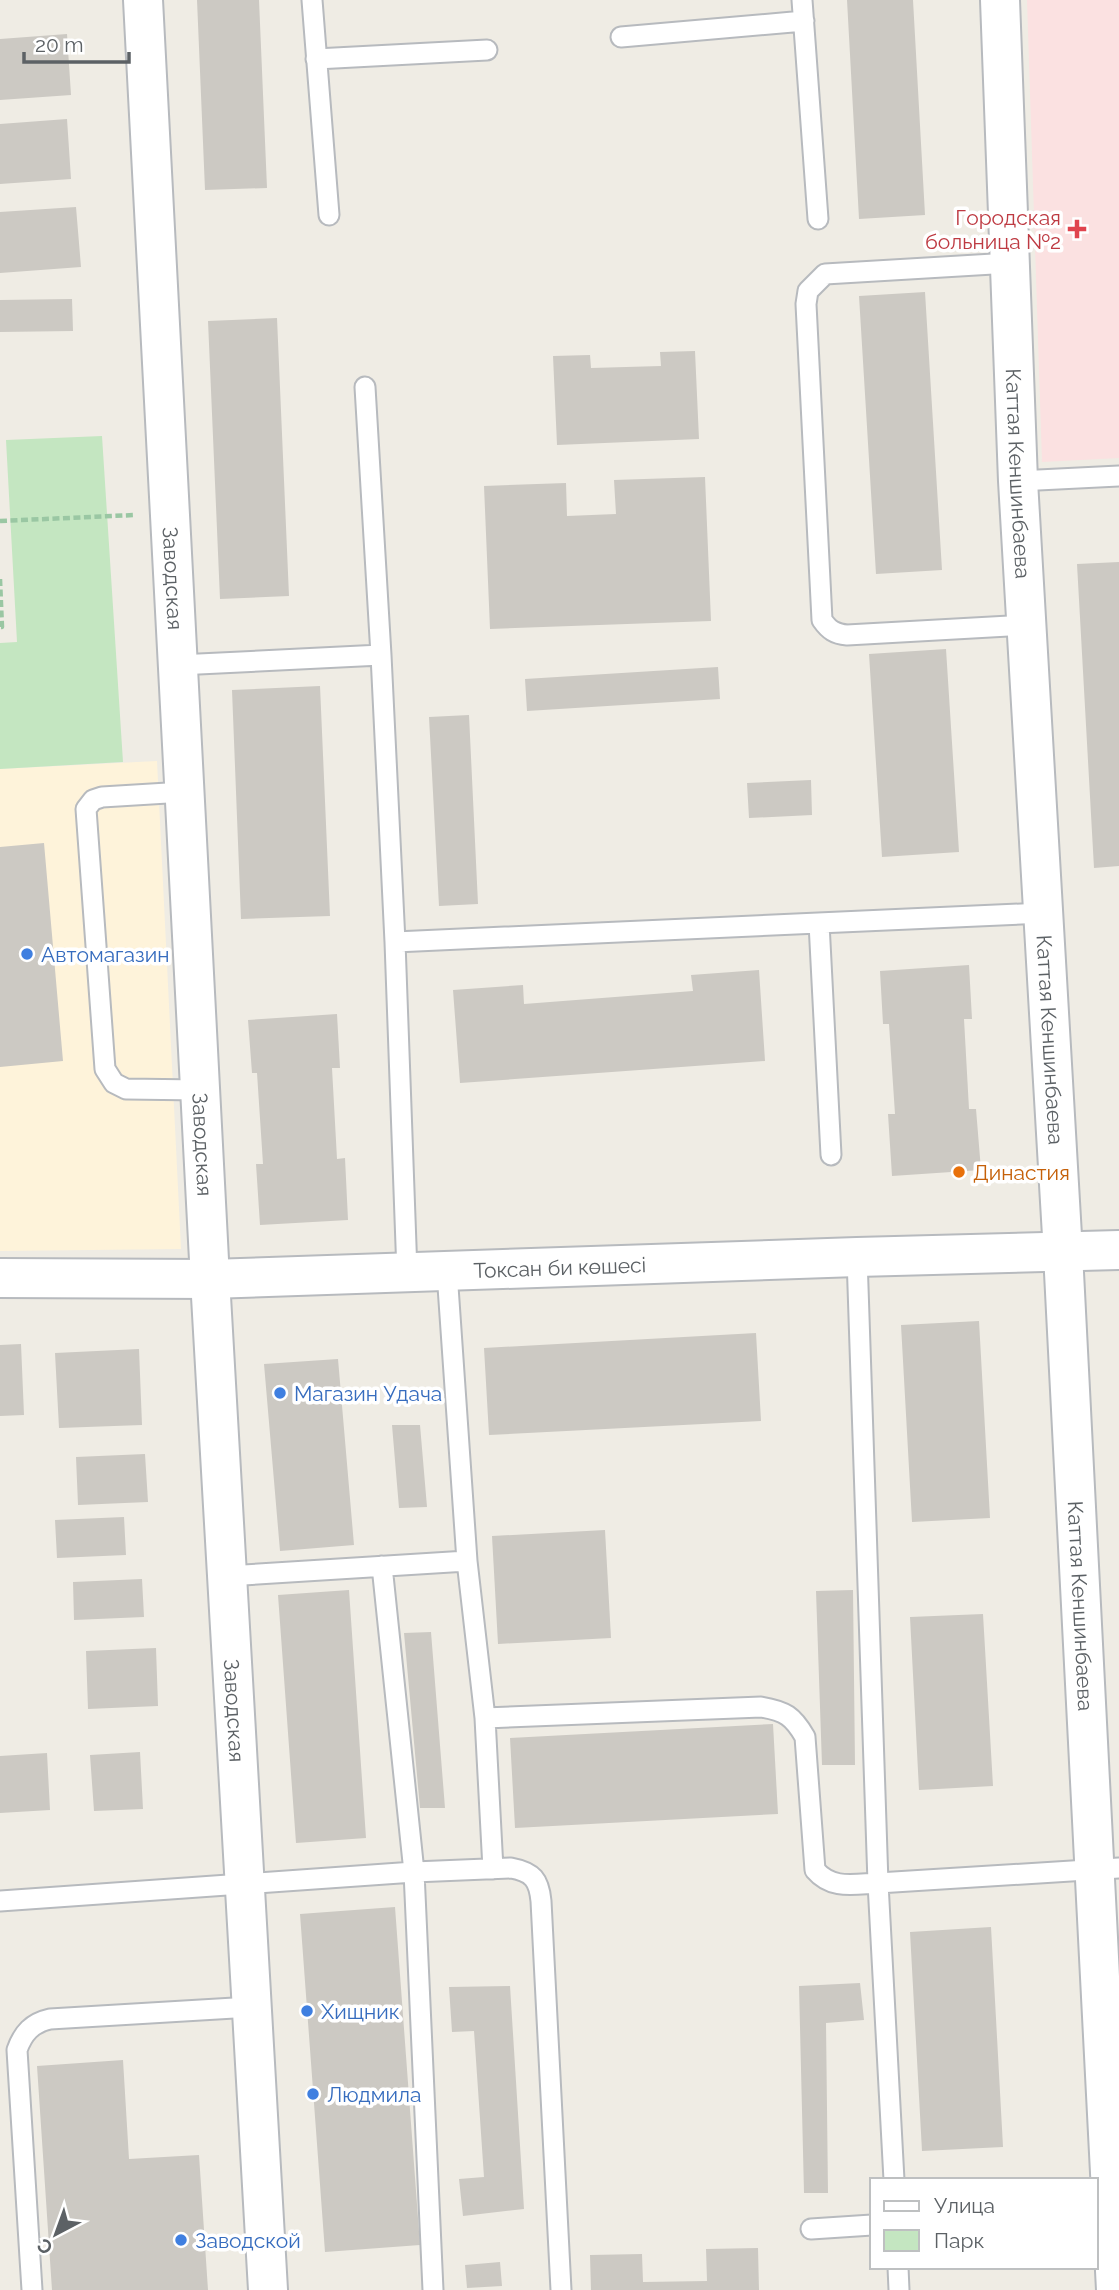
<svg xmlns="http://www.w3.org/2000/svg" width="1119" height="2290" font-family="Raleway,sans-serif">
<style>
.commercial{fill:#fef3da}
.medical{fill:#fbe1e1}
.green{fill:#c4e6c1}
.building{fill:#ccc9c3}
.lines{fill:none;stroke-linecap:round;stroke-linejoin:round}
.service-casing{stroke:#b7babe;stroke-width:23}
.minor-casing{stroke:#b7babe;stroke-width:42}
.path{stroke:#9ac7a3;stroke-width:4.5;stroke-dasharray:7 3.5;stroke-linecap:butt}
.service{stroke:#fff;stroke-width:19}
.minor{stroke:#fff;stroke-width:38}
.health-dot{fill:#e0444e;stroke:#fff;stroke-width:2.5}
.shop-dot{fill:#3f7fe0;stroke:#fff;stroke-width:2.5}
.food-dot{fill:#e8710a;stroke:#fff;stroke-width:2.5}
.labels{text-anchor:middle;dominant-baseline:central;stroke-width:7;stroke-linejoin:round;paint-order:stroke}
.health-label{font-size:21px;fill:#be3a42;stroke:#fff;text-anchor:end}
.street-label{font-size:21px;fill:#5c6165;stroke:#fff}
.shop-label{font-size:21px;fill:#366cbe;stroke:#fff;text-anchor:start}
.food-label{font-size:21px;fill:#c56008;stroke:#fff;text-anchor:start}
</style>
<rect width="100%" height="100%" fill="#efece4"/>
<path class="commercial" d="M157,761L181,1249L0,1251V769Z"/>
<path class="medical" d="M1027,0H1119V458L1042,462Z"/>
<path class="green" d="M102,436L123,762L0,769V643L17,642L6,440Z"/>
<path class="building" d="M197,0H259L267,188L205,190Z
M847,0H913L925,215L859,219Z
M67,34L71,95L0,100V39Z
M67,119L71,179L0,184V124Z
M76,207L81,267L0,273V212Z
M925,292L942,570L876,574L859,296Z
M72,299L73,331L0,332V300Z
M277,318L289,596L220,599L208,321Z
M695,351L699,439L557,445L553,356L590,355L591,368L661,366L660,352Z
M705,477L711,621L490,629L484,486L566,483L567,516L616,514L614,480Z
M1119,562V866L1094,868L1077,564Z
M946,649L959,852L882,857L869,654Z
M718,667L720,699L527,711L525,679Z
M320,686L330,916L241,919L232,690Z
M469,715L478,904L439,906L429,717Z
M811,780L812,815L749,818L747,783Z
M44,843L63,1061L0,1067V847Z
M969,965L972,1019H964L969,1109H976L981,1170L892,1176L888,1114H895L889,1024H883L880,971Z
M759,970L765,1061L460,1083L453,990L523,985L524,1004L693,991L691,975Z
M337,1014L340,1068H332L337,1159L345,1158L348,1220L260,1225L256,1164H263L257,1073H252L248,1020Z
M979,1321L990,1518L912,1522L901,1325Z
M756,1333L761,1421L489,1435L484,1348Z
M21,1344L24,1415L0,1416V1345Z
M139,1349L142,1425L59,1428L55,1353Z
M338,1359L354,1545L280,1551L264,1364Z
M392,1425H420L427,1507L399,1508Z
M145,1454L148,1502L78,1505L76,1457Z
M124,1517L126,1555L57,1558L55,1520Z
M605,1530L611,1638L498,1644L492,1536Z
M142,1579L144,1617L74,1620L73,1582Z
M349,1590L366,1838L296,1843L278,1595Z
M853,1590L855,1765H822L816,1591Z
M983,1614L993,1786L919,1790L910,1617Z
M431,1632L445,1808H420L404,1633Z
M156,1648L158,1706L88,1709L86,1651Z
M773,1724L778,1814L515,1828L510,1738Z
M140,1752L143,1809L94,1811L90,1755Z
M47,1753L50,1810L0,1813V1756Z
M395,1907L420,2245L325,2252L300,1914Z
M991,1927L1003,2147L922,2151L910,1932Z
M860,1983L864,2020L826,2023L828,2193H804L799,1986Z
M510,1986L524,2209L463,2216L459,2179L484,2177L474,2031L452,2032L449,1987Z
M123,2060L129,2159L199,2155L208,2290H52L37,2066Z
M758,2248L759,2290H591L590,2255L642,2254L643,2282L707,2281L706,2249Z
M500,2262L502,2286L467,2288L465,2265Z"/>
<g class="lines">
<defs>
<path id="service" d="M312,0L329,215
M802,0L818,219
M621,37L804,21
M316,59L487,50
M1010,263L825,274L808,291L806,304L822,620C829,630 835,634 847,635L1026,625
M365,387L381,655
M1018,481L1119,476
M178,665L381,655L395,942L407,1273
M184,792L102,797L93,800L86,809L105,1069L114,1083L126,1089L200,1090
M819,923L831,1155
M395,942L1043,913
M857,1257L878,1883L1119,1868
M467,1561L485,1718L493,1869
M382,1566L414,1872L433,2290
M227,1576L467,1561L447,1272
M485,1718L761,1707C785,1711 793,1716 805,1737L815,1870C832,1890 854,1884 878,1883L894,2180
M0,1901L414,1872L511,1868C533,1872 539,1880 541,1901L561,2290
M811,2229L872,2225
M898,2267L899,2290
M32,2290L17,2050C23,2033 32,2023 50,2019L251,2007"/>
<g id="minor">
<path id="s1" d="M143,0L210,1279L268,2290"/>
<path id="s2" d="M1000,0L1018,481L1063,1253L1116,2290"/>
<path id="s3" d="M0,1278L210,1279L857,1257L1119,1250"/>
</g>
</defs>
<use href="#service" class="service-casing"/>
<use href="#minor" class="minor-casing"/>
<path class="path" d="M0,521L135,515
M0,579L2,627H0"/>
<use href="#service" class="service"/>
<use href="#minor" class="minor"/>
</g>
<path class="health-dot" d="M1073.5 218.5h7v7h7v7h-7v7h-7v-7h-7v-7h7z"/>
<g class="shop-dot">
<circle cx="27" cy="954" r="7"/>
<circle cx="280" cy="1393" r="7"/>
<circle cx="307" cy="2011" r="7"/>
<circle cx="313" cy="2094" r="7"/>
<circle cx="181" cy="2240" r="7"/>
</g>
<circle class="food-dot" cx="959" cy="1172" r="7"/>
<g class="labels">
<g class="health-label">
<text x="1061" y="217">Городская<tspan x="1061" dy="24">больница №2</tspan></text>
</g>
<g class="street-label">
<text stroke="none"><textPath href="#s2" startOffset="474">Каттая Кеншинбаева</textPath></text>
<text stroke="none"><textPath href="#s1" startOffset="579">Заводская</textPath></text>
<text stroke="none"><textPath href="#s2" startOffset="1041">Каттая Кеншинбаева</textPath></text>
<text stroke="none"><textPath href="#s1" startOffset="1146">Заводская</textPath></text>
<text stroke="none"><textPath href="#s3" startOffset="560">Токсан би көшесі</textPath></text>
<text stroke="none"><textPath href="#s2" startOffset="1608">Каттая Кеншинбаева</textPath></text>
<text stroke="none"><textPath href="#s1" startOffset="1713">Заводская</textPath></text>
</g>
<g class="shop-label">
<text x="41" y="954">Автомагазин</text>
<text x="294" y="1393">Магазин Удача</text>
<text x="321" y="2011">Хищник</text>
<text x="327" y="2094">Людмила</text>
<text x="195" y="2240">Заводской</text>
</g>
<g class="food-label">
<text x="973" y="1172">Династия</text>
</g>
</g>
<rect x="870" y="2178" width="228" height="91" fill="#ffffff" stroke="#bec0c1" stroke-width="2"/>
<rect x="884" y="2201" width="35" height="10" fill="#ffffff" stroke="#bec0c1" stroke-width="2"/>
<text x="934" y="2213" font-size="21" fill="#5c6165">Улица</text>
<rect x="884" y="2230" width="35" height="21" fill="#c4e6c1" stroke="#bec0c1" stroke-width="2"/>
<text x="934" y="2248" font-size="21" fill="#5c6165">Парк</text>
<g transform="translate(56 2234) rotate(221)" stroke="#ffffff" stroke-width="5" paint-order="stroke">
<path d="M0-5L12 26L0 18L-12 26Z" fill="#5c6165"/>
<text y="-10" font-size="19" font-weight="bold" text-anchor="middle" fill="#5c6165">С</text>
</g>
<path d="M24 52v10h105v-10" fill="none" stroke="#5c6165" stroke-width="3.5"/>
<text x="35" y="52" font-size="21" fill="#5c6165" stroke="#ffffff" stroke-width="5" paint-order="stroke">20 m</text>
</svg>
